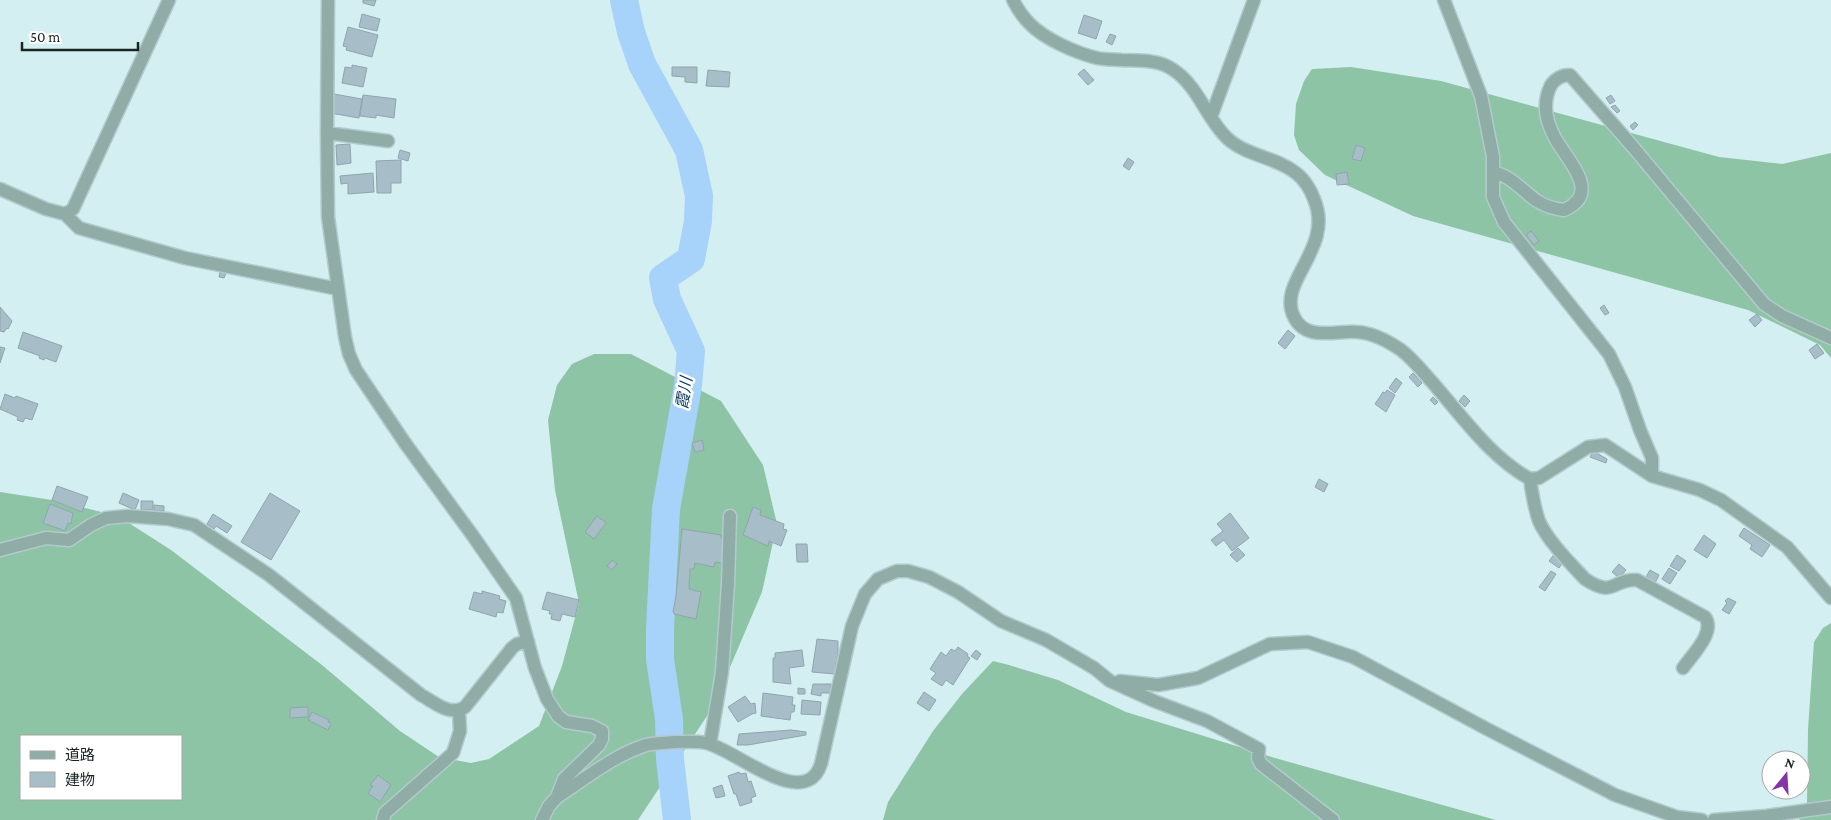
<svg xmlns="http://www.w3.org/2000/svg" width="1831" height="820" font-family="'Crimson Pro','Noto Sans JP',serif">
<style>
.forest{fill:#8dc4a5;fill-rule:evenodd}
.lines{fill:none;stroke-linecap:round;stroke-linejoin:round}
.river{stroke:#a7d2fa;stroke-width:28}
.building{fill:#a7bdc7;stroke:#8fa5ae}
.street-casing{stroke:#b3cacc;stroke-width:15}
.street{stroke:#8faca6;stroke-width:12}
.labels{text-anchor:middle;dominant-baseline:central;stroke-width:5;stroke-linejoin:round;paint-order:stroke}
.water-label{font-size:16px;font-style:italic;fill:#06375c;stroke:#fff}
</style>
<rect width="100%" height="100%" fill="#d4eff1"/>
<path class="forest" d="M1351,67L1441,81L1719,157L1782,164L1831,153V358L1820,345L1748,310L1413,216L1325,175L1299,150L1294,135L1296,104L1304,81L1312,69Z
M594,354H631L721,401L763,465L777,524L762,592L713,707L638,820H0V492L52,500L118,516L171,550L322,665L400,731L439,757L471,763L489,759L539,726L562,666L579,603L555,490L548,420L557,385L572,364ZM21,736H181V799H21Z
M1831,623V820H1799L1807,804L1808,729L1814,642L1823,628Z
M993,661L1009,665L1058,680L1126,712L1275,758L1496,820H883L888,802L933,731L962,694Z"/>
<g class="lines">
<path class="river" d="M624,0L631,32L642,64L689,150L699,196L698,221L691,259L663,278L667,299L691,351L688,386L666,509L660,629V659L669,719L670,759L677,820"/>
</g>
<path class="building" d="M363,0H376L374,6L363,3Z
M362,14L380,19L377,31L359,27Z
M1084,15L1102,21L1096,39L1078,33Z
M348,27L378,35L372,57L346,50L347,47L343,46Z
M1110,34L1116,36L1112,45L1106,42Z
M352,65L367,68L363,87L342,83L345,67L352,68Z
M672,67H697V83L685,82V77L672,76Z
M1084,69L1094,80L1088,85L1078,74Z
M708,70L730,72L729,87L706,86Z
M334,94L362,99L359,118L330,113Z
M363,95L396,99L394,118L376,115V118L360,116Z
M1611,95L1615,101L1610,104L1606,98Z
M1615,105L1620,111L1617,113L1611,107Z
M1635,122L1638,125L1633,130L1630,126Z
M350,144L351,163L337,165L336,145Z
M1356,145L1365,148L1361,161L1352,159Z
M400,150L410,153L408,161L398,158Z
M1128,158L1134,162L1129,170L1123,166Z
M401,160V183H391V193H377L376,161Z
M1347,172L1349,184L1337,185L1336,174Z
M373,173L374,192L348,194V183L341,184L340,176Z
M1531,231L1539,241L1534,245L1526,235Z
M220,272L226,273L224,278L219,277Z
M1604,305L1609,313L1605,315L1600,308Z
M0,307L12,321L8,329L7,328L4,332L0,331Z
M1757,314L1762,320L1755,327L1749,320Z
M1288,330L1295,336L1285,349L1278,343Z
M23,332L62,346L56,362L45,358L44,360L39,358L40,356L18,348Z
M1817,344L1824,353L1815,359L1809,350Z
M0,347L5,348L0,363Z
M1413,373L1422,383L1418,387L1409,377Z
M1396,378L1402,383L1395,393L1389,388Z
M1387,390L1395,395L1386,412L1375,404L1383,392L1385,393Z
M5,394L15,398L16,396L38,404L32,420L25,418L23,422L17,420L18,417L0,409Z
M1464,395L1470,401L1465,407L1459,401Z
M1433,397L1438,402L1435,405L1430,400Z
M702,440L704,450L695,452L692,443Z
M1593,451L1607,459L1606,463L1590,457Z
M1319,479L1328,484L1324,492L1315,487Z
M57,486L88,497L82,512L52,500Z
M123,493L139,500L135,510L119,503Z
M270,493L300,511L271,560L241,542Z
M141,501H153V510H141Z
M50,504L73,513L71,524L68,523L65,531L43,523Z
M154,505L164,506V511H154Z
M753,507L761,510L760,515L784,524L783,529L787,530L781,546L769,541L768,546L743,535Z
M1230,513L1249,538L1232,551L1224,540L1216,546L1211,540L1223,531L1217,524Z
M213,514L232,526L227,533L216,526L214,529L207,524Z
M597,516L606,523L594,539L585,532Z
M1744,528L1770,545L1762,557L1750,549L1752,545L1739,536Z
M682,529L721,535V538H724L722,563L715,562L714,567L695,563L694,569H690L689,589L701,592L696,619L674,614V612H673L676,596Z
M1704,535L1716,544L1707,558L1694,550Z
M796,544H807L808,562H797Z
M1238,548L1245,555L1237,562L1230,555Z
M1556,552L1566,558L1559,568L1549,561Z
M1677,555L1686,561L1679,571L1670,566Z
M612,560L617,564L612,570L607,566Z
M1619,564L1626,570L1619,578L1612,572Z
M1669,568L1677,573L1670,584L1662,579Z
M1650,570L1659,575L1655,583L1646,577Z
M1551,571L1556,574L1545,591L1539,587Z
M482,591L500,596L499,599L506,601L503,613L497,612L496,617L469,609L474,592L482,594Z
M547,592L579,600L575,617L562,614L560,621L551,619L552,614H549L550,611L542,609Z
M1728,598L1736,602L1729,614L1722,610L1727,603L1725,601Z
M817,639L838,641V662H836L835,674L812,672Z
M958,647L968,654L967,656L970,658L953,685L946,680L942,686L931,679L936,673L930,669L941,652L946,656L951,649L955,651Z
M802,650L804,666L789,668L791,684L773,682V658H775V653Z
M976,650L981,654L977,660L971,656Z
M813,684H831V693H821V696L811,694Z
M798,688L805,689V694H798Z
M924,692L936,700L929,711L917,703Z
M763,693L793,697L792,705H795L794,712H791L790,720L761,716Z
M745,696L751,704L755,703L756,713L752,714L738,722L728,707Z
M802,700L821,702L820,715L801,714Z
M308,707V717L290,718V708Z
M312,712L329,720L328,722L331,723L328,730L308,720Z
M791,730L806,732V735L748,745H737L739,734Z
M739,772L740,774L746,773L748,782L751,781L756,796L751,798L752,802L740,806L736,794H734L728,776Z
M378,775L391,785L380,802L368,793L373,786L370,785Z
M722,785L725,796L716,798L713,788Z"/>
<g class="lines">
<defs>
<path id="street" d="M328,0L327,133L388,141
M1013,0C1017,8 1022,16 1029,23C1044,39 1076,53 1097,58C1105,60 1113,59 1121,60C1138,61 1158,59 1172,69C1198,85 1206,118 1227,138C1246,156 1276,157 1296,173C1304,179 1311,190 1314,199C1335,249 1276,281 1294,317C1306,342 1337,330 1357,332C1373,333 1388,341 1401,350C1413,359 1423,372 1432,382C1462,416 1490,457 1530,479L1539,478L1588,447L1605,445L1652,476L1700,490L1721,500L1787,547L1831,598
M1444,0L1481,96L1493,157V197L1504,222L1609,354L1625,387L1640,430L1652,458V476
M1211,117L1254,0
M327,133L328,217L345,337L349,354L356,370L405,443L473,536L516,598L535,668L547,699L558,716L566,722L592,726L602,731V739L599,745L564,779L557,797
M1493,173C1508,173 1525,193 1537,201C1545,206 1555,209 1564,210C1605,192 1563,157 1553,134C1545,118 1543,101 1551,85C1556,78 1562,75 1570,75L1633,147L1764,304L1782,316L1831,338
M0,189L46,209L65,214L79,228L185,258L338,289
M65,214L73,209L169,0
M1530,479C1532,493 1534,507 1539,521C1547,540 1570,563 1585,579C1615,599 1612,578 1637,580L1705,617C1716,632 1692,655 1683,668
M0,550L46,538L69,540L91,525L106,518L128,516L168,519L194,525L269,575L421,695C434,702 450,717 465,707L512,648L517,644L528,641
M1120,681L1158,685L1198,678L1270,644L1308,642L1353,657L1487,729L1615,795L1677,817L1702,820
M710,744L722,672L728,584L730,516
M383,820L385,813L453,753L460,731L459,711
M542,820L549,806L557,797C585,779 614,755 646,745C655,743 666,743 676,742C686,742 696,741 706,743C735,749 805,813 821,764L852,626L865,594L878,579L897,571H908L929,577L958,592L1001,621L1046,640L1094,668L1110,681L1154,701L1207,721L1259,749L1258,758L1261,764L1333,820
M1714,820L1766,816L1831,807"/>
</defs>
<use href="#street" class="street-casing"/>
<use href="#street" class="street"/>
</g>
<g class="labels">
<g class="water-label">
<text transform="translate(684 393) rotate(-81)">霞川</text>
</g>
</g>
<rect x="20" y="735" width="162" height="65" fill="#ffffff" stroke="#a3a7a8"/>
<rect x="30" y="751" width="25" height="8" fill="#8faca6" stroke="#a3a7a8"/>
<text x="65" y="760" font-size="15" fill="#1a2425">道路</text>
<rect x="30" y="772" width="25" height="15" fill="#a7bdc7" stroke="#a3a7a8"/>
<text x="65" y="785" font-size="15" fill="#1a2425">建物</text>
<g transform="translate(1786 775) rotate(18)"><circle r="24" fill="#ffffff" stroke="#a3a7a8"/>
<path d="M0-4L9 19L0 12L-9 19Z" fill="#8235a6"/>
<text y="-8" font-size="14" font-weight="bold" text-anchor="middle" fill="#1a2425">N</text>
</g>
<path d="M22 42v8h116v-8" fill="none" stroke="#1a2425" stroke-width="2.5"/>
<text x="30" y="42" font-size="15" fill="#1a2425" stroke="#ffffff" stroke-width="4" paint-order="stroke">50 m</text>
</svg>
